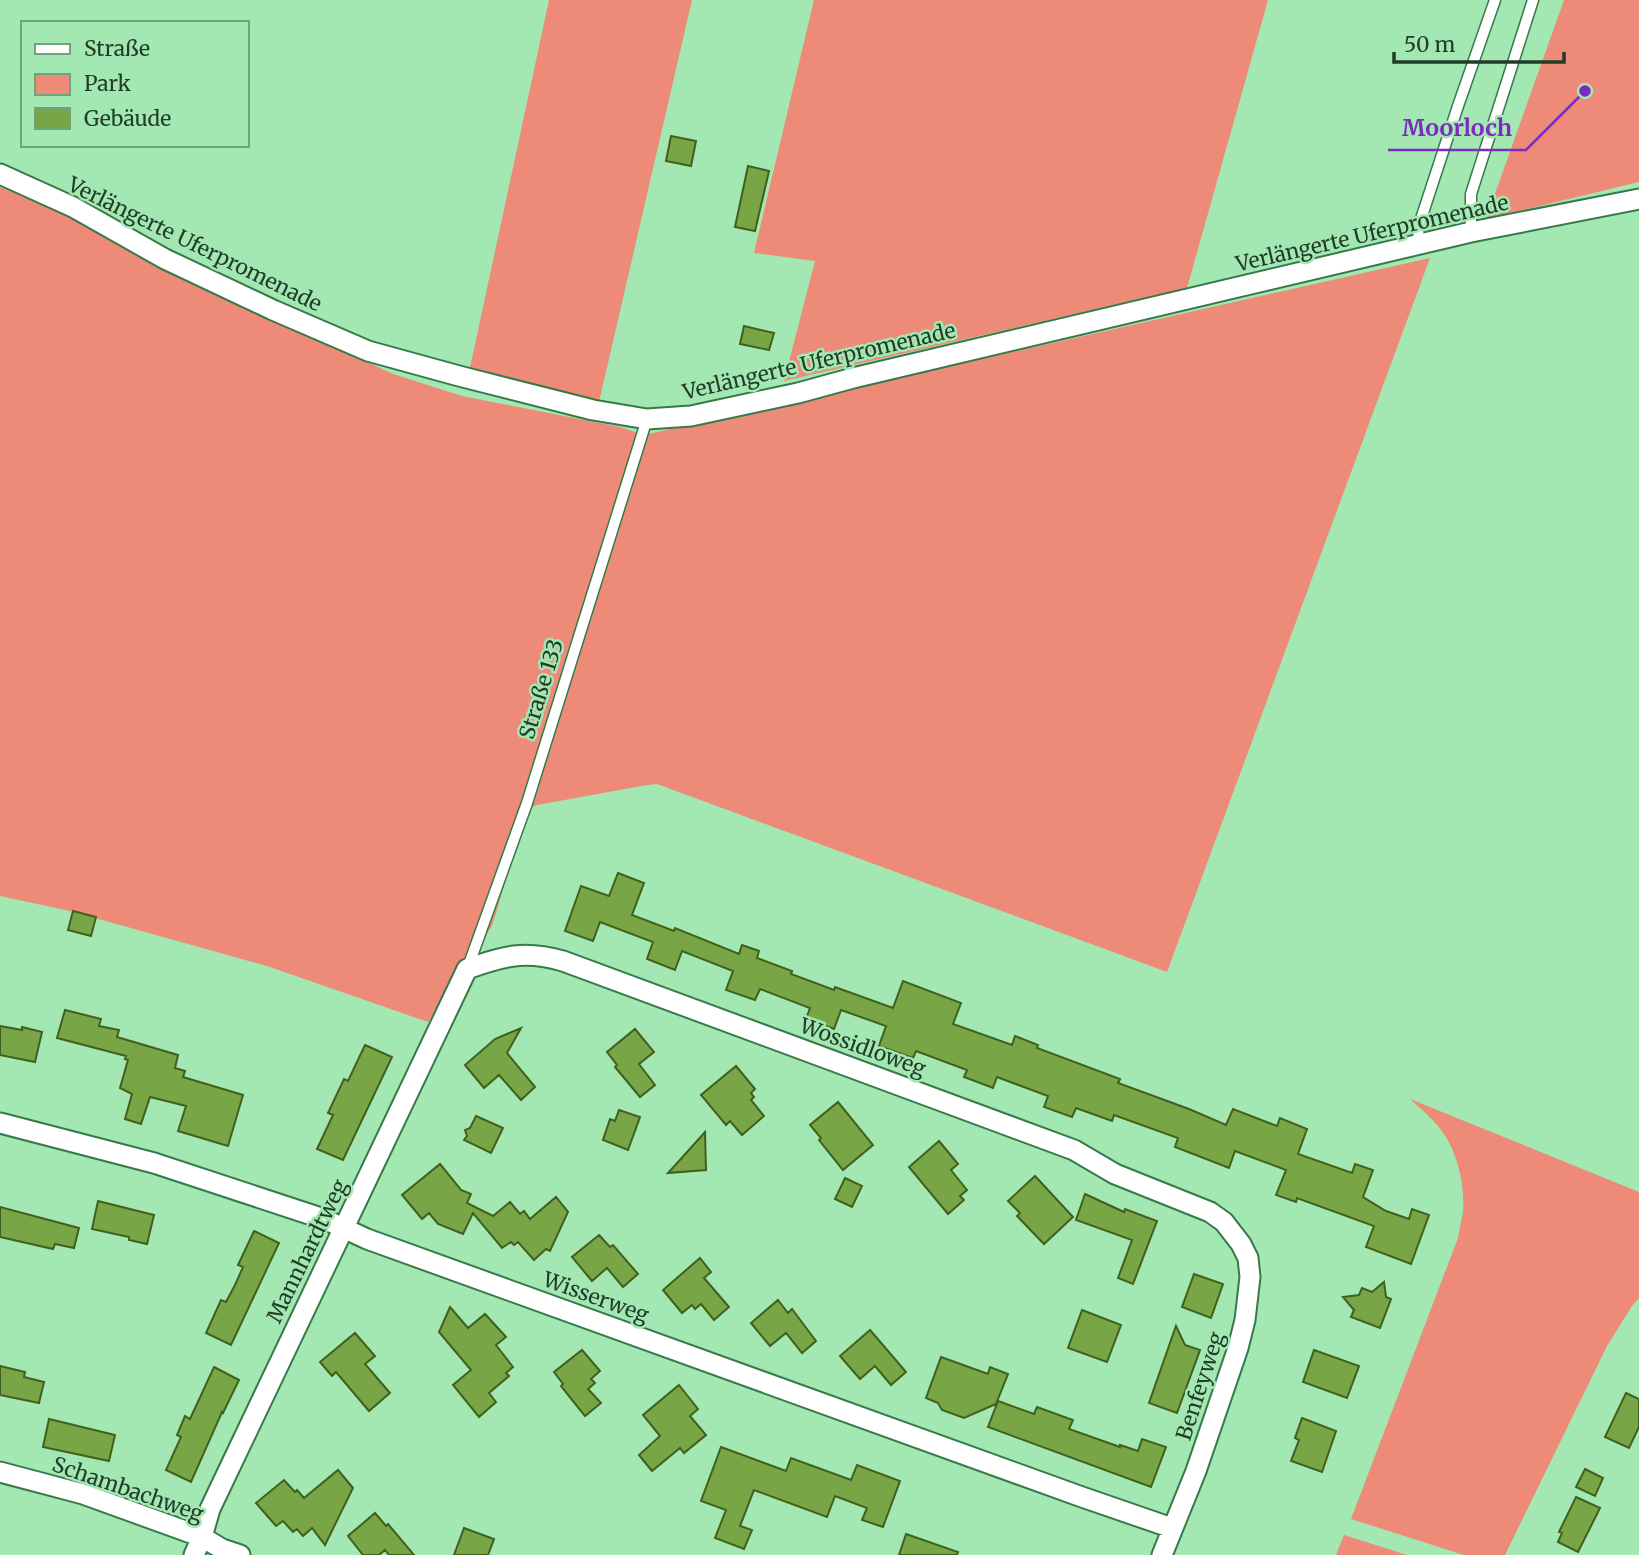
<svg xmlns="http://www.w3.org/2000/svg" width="1639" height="1555" font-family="Merriweather,serif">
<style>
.green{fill:#ee8a78}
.building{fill:#78a646;stroke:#41601d;stroke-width:2}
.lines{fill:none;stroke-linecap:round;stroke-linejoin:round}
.lane-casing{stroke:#377a4a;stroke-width:13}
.street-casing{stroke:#377a4a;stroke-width:23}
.lane{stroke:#fff;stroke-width:10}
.street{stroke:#fff;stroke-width:19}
.labels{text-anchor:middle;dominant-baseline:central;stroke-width:5;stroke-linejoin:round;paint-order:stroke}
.street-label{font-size:21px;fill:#213d28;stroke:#a3e7b2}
.leader{fill:none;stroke:#7b2cbf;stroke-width:2.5}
.callout-dot{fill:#7b2cbf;stroke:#a3e7b2;stroke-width:2.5}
.callout-label{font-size:23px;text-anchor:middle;font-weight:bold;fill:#7b2cbf;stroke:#a3e7b2;stroke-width:5;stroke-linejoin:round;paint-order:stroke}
</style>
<rect width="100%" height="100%" fill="#a3e7b2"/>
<path class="green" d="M549,0H692L599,402L468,377Z
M814,0H1268L1187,288L784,381L815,261L754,253Z
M1564,0H1639V182L1486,219Z
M0,187L47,205L164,269L201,285L393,374L462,396L620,427L644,435L1430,258L1167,972L657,784L647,785L537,805L527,809L492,926L428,1022L267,966L70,911L0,896Z
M1410,1099L1639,1192V1298L1632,1306L1607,1346L1505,1555H1464L1351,1519L1458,1238C1459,1229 1462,1220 1463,1212C1465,1186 1458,1155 1444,1134C1435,1120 1422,1110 1410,1099Z
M1344,1535L1407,1555H1336Z"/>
<path class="building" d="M671,136L696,141L691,166L666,161Z
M748,166L769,171L755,231L735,227Z
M744,326L774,333L769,350L740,344Z
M618,873L644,883L632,915L674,931L675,928L739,954L742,945L759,951L757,958L792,971L791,974L834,990L835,987L893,1008L903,981L961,1003L953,1024L1012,1045L1015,1036L1038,1045L1037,1048L1120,1079L1118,1083L1189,1109L1226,1125L1233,1109L1277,1126L1280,1118L1307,1129L1298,1154L1352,1173L1355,1164L1373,1170L1363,1197L1386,1211L1409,1219L1412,1209L1429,1215L1411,1264L1366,1247L1374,1226L1297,1198L1296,1202L1276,1195L1286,1170L1235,1151L1229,1168L1175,1147L1178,1138L1114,1115L1112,1121L1076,1108L1072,1117L1044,1107L1048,1096L997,1077L993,1088L964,1077L967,1070L916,1051L913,1058L879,1046L886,1026L841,1010L834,1029L806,1019L810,1008L760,989L755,1000L726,990L733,971L682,951L675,970L647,959L653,942L600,922L593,941L565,931L581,886L609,896Z
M73,911L96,917L91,936L68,930Z
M65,1010L101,1019L99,1026L119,1030L117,1037L178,1055L175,1068L185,1071L183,1077L243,1095L228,1146L178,1131L186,1106L150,1097L141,1124L125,1119L132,1094L120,1088L128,1060L125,1059L126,1056L57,1038Z
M0,1026L22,1030V1027L42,1032L35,1062L0,1055Z
M521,1028L507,1053L535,1087L521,1100L499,1075L484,1088L465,1065L495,1039Z
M635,1029L654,1052L639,1064L655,1085L640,1097L615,1067L617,1065L607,1052Z
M365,1045L392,1057L343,1160L317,1149L333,1115L328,1113L344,1079L348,1081Z
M736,1066L755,1089L751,1093L754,1097L751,1100L764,1116L742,1135L730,1121L726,1125L701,1095Z
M838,1102L873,1145L843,1170L819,1140L821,1138L810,1125Z
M619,1110L640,1117L628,1150L603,1140L610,1119L615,1121Z
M476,1116L503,1128L491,1153L464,1140L467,1136L465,1130L470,1128Z
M705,1132L706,1170L668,1173L688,1151Z
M939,1141L958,1164L951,1170L967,1190L960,1196L964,1200L948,1214L909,1167Z
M440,1164L461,1190L471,1194L467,1203L493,1216L510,1202L520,1214L524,1211L530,1219L556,1197L568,1212L550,1251L546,1249L534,1260L518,1242L514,1245L511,1242L502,1248L473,1213L463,1234L438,1224L429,1213L422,1219L402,1195Z
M1035,1176L1073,1217L1044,1244L1017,1216L1020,1213L1008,1201Z
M845,1178L862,1186L852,1207L835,1199Z
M1085,1194L1124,1212L1125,1209L1157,1221L1133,1284L1118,1278L1132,1240L1076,1220Z
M98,1201L154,1215L147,1244L129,1240V1237L92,1229Z
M0,1207L79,1228L74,1248L55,1244L53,1249L0,1237Z
M254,1231L279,1243L231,1345L206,1333L221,1300L226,1302L235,1285L243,1267L238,1265Z
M599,1235L610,1247L613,1245L638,1274L623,1287L607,1268L592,1281L572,1257Z
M700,1258L711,1272L704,1278L729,1307L714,1320L701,1304L695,1309L692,1305L682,1313L663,1290Z
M1194,1274L1223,1284L1211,1318L1182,1307Z
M1384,1282L1386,1297L1391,1299L1380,1328L1351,1317L1354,1310L1343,1297L1359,1295L1362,1288L1372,1292Z
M778,1300L788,1313L792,1309L816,1341L802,1353L786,1333L770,1346L751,1323Z
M450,1307L468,1328L485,1314L506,1337L496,1345L513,1367L506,1373L509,1376L489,1393L496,1402L479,1417L453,1385L471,1370L439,1332Z
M1082,1310L1121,1325L1107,1362L1068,1348Z
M1176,1326L1185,1345L1200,1350L1177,1413L1149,1403Z
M870,1330L906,1372L891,1385L875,1366L860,1379L840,1356Z
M355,1333L375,1356L365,1364L390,1393L369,1411L336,1372L332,1376L320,1362Z
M582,1350L600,1371L591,1379L595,1383L588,1389L601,1403L585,1416L561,1386L563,1384L554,1372Z
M1314,1350L1359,1366L1347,1398L1303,1382Z
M941,1357L988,1374L990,1367L1008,1374L996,1404L964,1418L942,1410L938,1403L926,1398Z
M0,1366L25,1372L24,1377L44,1382L39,1403L0,1395Z
M214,1367L239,1380L223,1413L222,1412L191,1482L166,1470L181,1437L177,1435L185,1416L190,1419Z
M679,1385L698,1409L690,1416L706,1435L684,1453L680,1448L652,1471L639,1455L660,1436L643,1415Z
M1626,1393L1639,1399V1427L1629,1448L1605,1437Z
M998,1401L1034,1414L1037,1407L1073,1420L1069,1429L1120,1447V1445L1138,1451L1142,1439L1166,1447L1151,1487L988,1427Z
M1302,1418L1336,1431L1322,1472L1291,1461L1299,1440L1295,1438Z
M49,1419L115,1435L109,1461L43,1447Z
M721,1447L786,1471L791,1458L851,1480L857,1465L900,1481L883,1527L862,1520L867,1508L835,1496L827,1517L754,1490L740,1526L752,1530L744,1549L715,1538L726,1510L701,1501Z
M1585,1469L1603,1478L1595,1496L1576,1487Z
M338,1470L353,1488L325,1545L312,1528L303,1536L297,1529L293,1532L283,1521L276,1526L256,1503L284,1480L295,1492L297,1490L304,1498Z
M1576,1497L1600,1508L1578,1552L1558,1542L1562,1533L1559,1532Z
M375,1513L386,1526L388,1524L414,1555H389L385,1550L379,1555H363L348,1536Z
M464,1528L494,1539L488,1555H454Z
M906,1534L958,1552L957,1555H899Z"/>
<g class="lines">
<defs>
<path id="lane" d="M1471,232V194L1533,0
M1419,244L1418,228L1458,106L1495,0
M468,967L527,803L647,419"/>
<path id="street" d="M0,174L73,207L165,259L273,310L368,351L459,376L593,410L647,419L691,416L798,393L853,378L1471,232L1639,199
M0,1123L154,1163L324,1219L367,1239L1082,1497L1172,1528
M0,1472L83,1494L202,1537L222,1549L240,1555
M194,1555L202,1537L210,1509L467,969C504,956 524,950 563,961L1074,1150L1115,1174L1210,1212L1224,1222L1241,1244L1248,1258L1250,1277L1245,1320L1238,1348L1196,1471L1162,1555"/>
</defs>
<use href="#lane" class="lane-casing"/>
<use href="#street" class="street-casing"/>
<use href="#lane" class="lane"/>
<use href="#street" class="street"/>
</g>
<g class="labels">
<g class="street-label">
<text transform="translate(1372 233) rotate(-13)">Verlängerte Uferpromenade</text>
<text transform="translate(195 244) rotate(26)">Verlängerte Uferpromenade</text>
<text transform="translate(819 361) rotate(-13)">Verlängerte Uferpromenade</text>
<text transform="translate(541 689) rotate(-73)">Straße 133</text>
<text transform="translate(863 1047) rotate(20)">Wossidloweg</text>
<text transform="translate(307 1251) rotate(-64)">Mannhardtweg</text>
<text transform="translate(596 1297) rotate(20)">Wisserweg</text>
<text transform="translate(1200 1386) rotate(-72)">Benfeyweg</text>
<text transform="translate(128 1489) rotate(19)">Schambachweg</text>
</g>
</g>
<path class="leader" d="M1585 91L1526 150H1388"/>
<circle class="callout-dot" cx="1585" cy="91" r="7"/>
<g class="callout-label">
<text x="1457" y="136">Moorloch</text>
</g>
<rect x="21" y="21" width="228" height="126" fill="#a3e7b2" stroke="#6fa37b" stroke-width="2"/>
<rect x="35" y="44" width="35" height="10" fill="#ffffff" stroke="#6fa37b" stroke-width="2"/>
<text x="84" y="56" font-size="21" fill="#213d28">Straße</text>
<rect x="35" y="74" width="35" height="21" fill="#ee8a78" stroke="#6fa37b" stroke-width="2"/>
<text x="84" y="91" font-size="21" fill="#213d28">Park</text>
<rect x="35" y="108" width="35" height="21" fill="#78a646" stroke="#6fa37b" stroke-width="2"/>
<text x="84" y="126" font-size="21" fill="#213d28">Gebäude</text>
<path d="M1394 52v10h170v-10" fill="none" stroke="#213d28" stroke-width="3.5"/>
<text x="1404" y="52" font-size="21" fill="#213d28" stroke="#a3e7b2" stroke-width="5" paint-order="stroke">50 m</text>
</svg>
